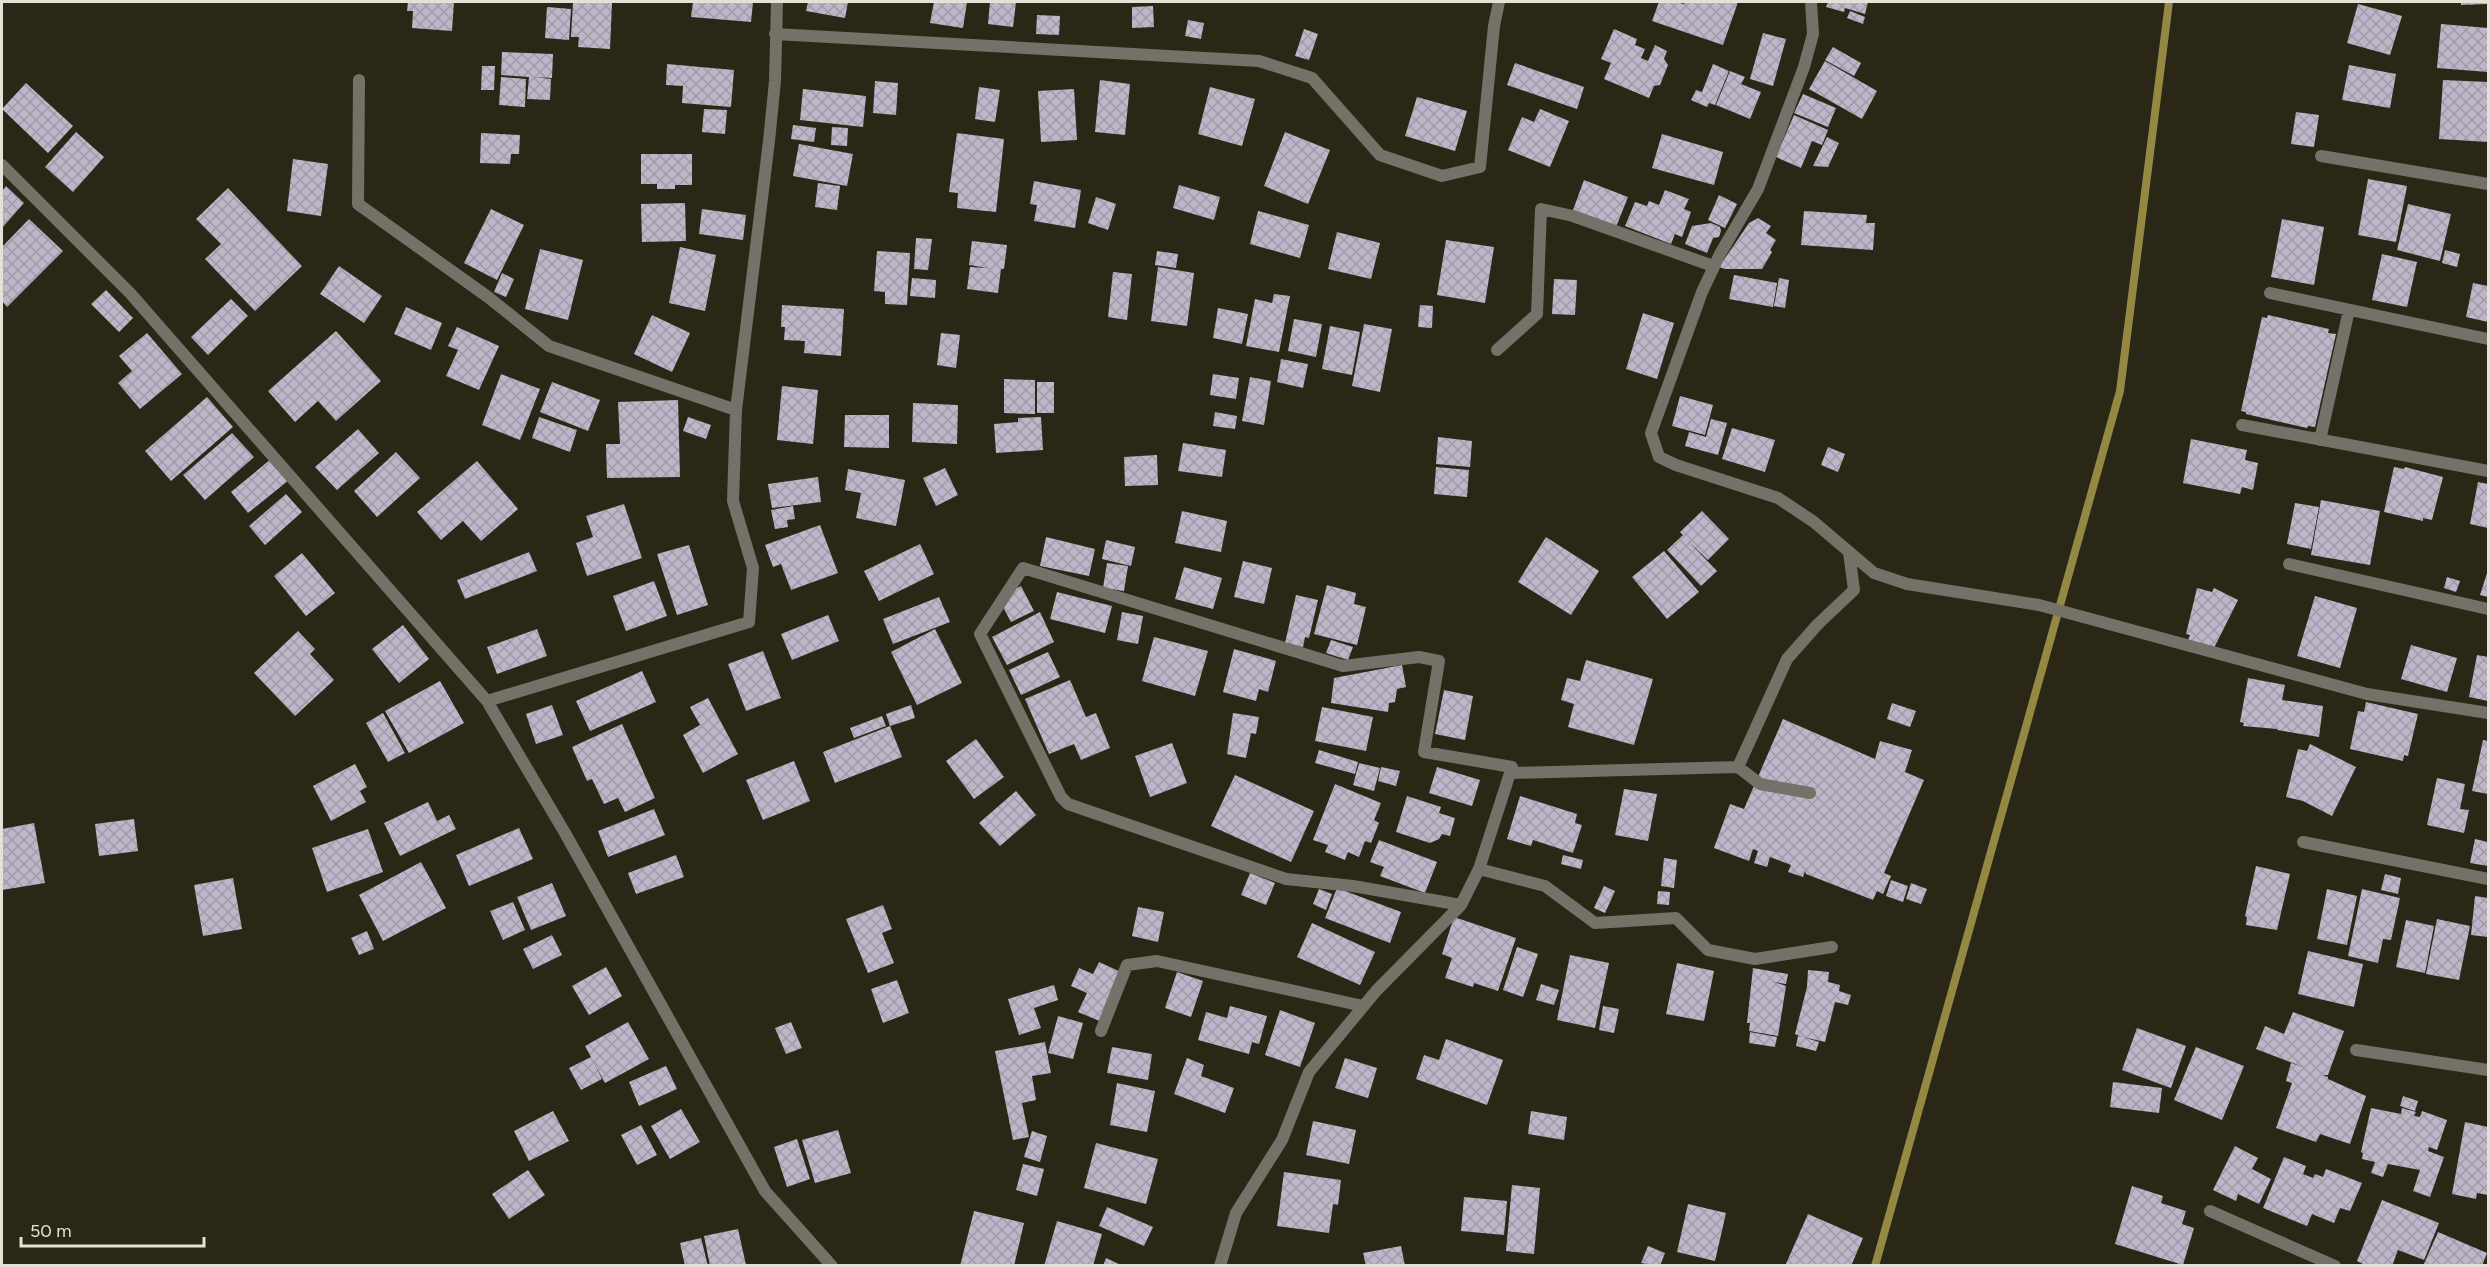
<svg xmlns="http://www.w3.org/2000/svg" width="2490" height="1267" font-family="Figtree,sans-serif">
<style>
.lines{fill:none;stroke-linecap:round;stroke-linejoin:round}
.stream{stroke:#948843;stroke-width:8}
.building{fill:url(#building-cross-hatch)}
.minor{stroke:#737269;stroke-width:12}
</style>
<defs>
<pattern id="building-cross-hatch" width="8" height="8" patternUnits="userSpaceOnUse" patternTransform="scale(1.5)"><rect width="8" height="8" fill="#bdb6c9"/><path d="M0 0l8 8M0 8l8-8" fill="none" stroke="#9f9aa7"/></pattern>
</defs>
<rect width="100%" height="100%" fill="#2a2717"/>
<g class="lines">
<path class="stream" d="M1875,1266L2120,391L2169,2"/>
</g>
<path class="building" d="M408,2H454L452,31L412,28L413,11H407Z
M573,2L612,3L610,49L578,47L579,37H571Z
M693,2H753L751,22L691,17Z
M808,2H848L845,18L806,11Z
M934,2H967L963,28L930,23Z
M990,2H1016L1013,27L988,24Z
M1659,2H1675L1684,4L1685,2H1738L1723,45L1652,21Z
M1828,2H1868L1865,14L1845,8L1844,12L1826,7Z
M2461,2H2488V4L2461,5Z
M2358,4L2402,16L2390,55L2347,43Z
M1153,6L1154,27L1132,28V7Z
M547,7L571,9L569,40L545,38Z
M1850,11L1865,17L1863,24L1847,18Z
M1037,15L1060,16L1059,35L1036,34Z
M1188,20L1204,23L1201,39L1185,36Z
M2441,24L2488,28V72L2437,68Z
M1304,29L1318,34L1309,60L1295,56Z
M1614,29L1637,39L1635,45L1645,49L1641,58L1648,61L1655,45L1667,51L1664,59L1668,65L1660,85L1654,86L1649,98L1604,79L1611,63L1601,59Z
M1763,33L1786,39L1773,86L1750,79Z
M1833,47L1861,63L1854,76L1825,60Z
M502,52L553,54L552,78L534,77L551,79L550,100L527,99L529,77L501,75Z
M1825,61L1877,91L1862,119L1809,89Z
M1515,63L1584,87L1577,109L1507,85Z
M667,64L734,70L731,107L682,103L683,86L666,85Z
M1713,64L1729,71L1715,105L1709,103L1707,107L1691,100L1696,90L1702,92Z
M2349,65L2396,74L2390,108L2342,100Z
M482,66H495L494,90H481Z
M1730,71L1745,77L1741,84L1761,92L1750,119L1716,105Z
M501,77L526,79L525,107L499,105Z
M1100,80L1130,84L1125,135L1095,132Z
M2443,80L2488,82V142L2439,139Z
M875,81L898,83L896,115L873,113Z
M26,83L73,126L48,153L2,109Z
M979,87L1000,90L995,122L975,119Z
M1210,87L1255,99L1242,146L1198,134Z
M803,89L866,96L863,127L800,120Z
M1074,89L1077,140L1041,142L1038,91Z
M1803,94L1836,108L1828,127L1794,113Z
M1417,97L1467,111L1455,151L1405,136Z
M704,109L727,110L725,134L702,132Z
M1540,109L1569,121L1550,167L1508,150L1522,117L1534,122Z
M2296,112L2319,115L2314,147L2291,144Z
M1794,115L1828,130L1822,145L1812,141L1801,168L1776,157Z
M793,125L816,128L814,142L791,139Z
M832,127L848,128L847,146L831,145Z
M76,132L104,157L73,192L45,167Z
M1285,132L1330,150L1308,204L1264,186Z
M481,133L520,135L519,154H511L510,164L480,163Z
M957,133L1004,139L996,212L957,208L958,193L949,192Z
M1662,134L1723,152L1714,185L1652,168Z
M1827,137L1839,143L1828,167L1813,166Z
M799,144L853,154L847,186L793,176Z
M641,154H692V185H675V189H657V184H641Z
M293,159L328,164L321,216L287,211Z
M2368,179L2407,186L2396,242L2358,235Z
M1584,180L1628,197L1616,227L1573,210Z
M1034,181L1081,190L1075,228L1034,221L1037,205L1030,204Z
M818,183L840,186L837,210L815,207Z
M1179,185L1220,197L1214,220L1173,208Z
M6,186L24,203L2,228V191Z
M228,188L302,266L255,311L205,259L221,244L196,219Z
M1665,190L1689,199L1684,209L1691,212L1682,237L1675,234L1671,244L1625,226L1635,202L1647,206L1649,201L1659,205Z
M1719,195L1737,204L1725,228L1708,220Z
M1096,197L1116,204L1108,230L1088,223Z
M685,203L686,241L642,242L641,204Z
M2408,204L2451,214L2440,261L2397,250Z
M491,209L524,225L497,280L464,263Z
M702,209L746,215L743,240L699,234Z
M1258,211L1309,225L1300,258L1250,244Z
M1804,211L1867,215L1866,223H1875L1873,250L1801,245Z
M1758,218L1771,226L1766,233L1776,240L1770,250L1772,252L1762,269H1725L1719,267L1749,223Z
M29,219L63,251L7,307L2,301V247Z
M2282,219L2324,227L2314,285L2271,277Z
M1711,223L1720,227L1721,231L1719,237L1713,238L1707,253L1685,244L1692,226Z
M1337,232L1380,243L1371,279L1328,269Z
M916,238L932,239L928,270L914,269Z
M1446,240L1494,247L1485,303L1437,295Z
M972,241L1007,245L1004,269H1001L998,293L967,289L970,267L988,268L969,265Z
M680,247L716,255L705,311L669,303Z
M540,249L583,260L568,320L525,309Z
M2445,250L2460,254L2457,267L2442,263Z
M877,251L910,253L907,305L885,304V292L874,291Z
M1157,251L1178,254L1176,268L1155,265Z
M2382,254L2417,262L2407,307L2372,300Z
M339,266L382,296L364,323L320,294Z
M1158,267L1194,273L1187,326L1151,321Z
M1113,272L1132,274L1127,320L1108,317Z
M502,273L514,279L506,297L494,292Z
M1734,275L1777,283L1773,307L1729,299Z
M912,278L936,280L935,298L910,296Z
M1779,278L1789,280L1785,308L1774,306Z
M1554,279L1577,280L1575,315L1552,314Z
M2473,283L2488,286V322L2466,317Z
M106,290L133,318L119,332L91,304Z
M1274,294L1290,296L1279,352L1246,346L1255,299L1272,303Z
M231,299L248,316L208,355L191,337Z
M782,305L844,309L841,356L804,353L805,341L784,340L785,327H781Z
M1420,305L1433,306L1432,328L1418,327Z
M406,307L442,323L431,350L394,334Z
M1218,308L1248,314L1242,344L1213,338Z
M1643,313L1674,323L1657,379L1626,369Z
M652,315L690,333L672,372L634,354Z
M2268,315L2329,329L2328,333L2336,334L2315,427L2308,426L2307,428L2246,414V412L2241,411L2262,317L2267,318Z
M1294,319L1322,324L1316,357L1288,351Z
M1364,324L1392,329L1380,392L1352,386Z
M1330,326L1360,332L1352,375L1322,369Z
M457,327L499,346L479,390L446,376L458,350L448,346Z
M336,331L381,381L336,421L318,401L295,422L268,391Z
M147,333L182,374L140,409L118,383L132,371L119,356Z
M941,333L960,335L956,368L937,365Z
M1281,359L1308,364L1303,388L1277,382Z
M501,374L540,389L520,440L482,425Z
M1213,374L1239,378L1236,399L1210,395Z
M1250,377L1271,381L1264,425L1242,421Z
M1004,379L1035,380V414L1004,413Z
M552,382L600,400L588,431L540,412Z
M1037,382H1054V413H1037Z
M782,386L818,390L813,444L777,440Z
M1680,396L1713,405L1705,435L1672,426Z
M207,397L233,427L171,481L145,451Z
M678,400L680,477L607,478L606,444H620L618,402Z
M913,403L958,405L957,444L912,442Z
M1215,412L1237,416L1235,429L1213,426Z
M845,415H889V448L844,447Z
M539,417L577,430L570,452L532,438Z
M688,417L711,425L706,439L683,431Z
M1041,417L1043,450L996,453L994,424L1018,422V418Z
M1711,419L1727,423L1718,455L1685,446L1689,432L1706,437Z
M1732,428L1775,440L1765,472L1722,459Z
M358,429L379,453L337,490L315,467Z
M232,433L254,457L205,500L183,475Z
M1438,437L1472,441L1470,467L1436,464Z
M2191,439L2247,450L2245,460L2258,463L2253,490L2242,487L2240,494L2183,483Z
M1183,443L1226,450L1222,477L1178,471Z
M1828,447L1845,454L1838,472L1821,465Z
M396,452L420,478L377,517L354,491Z
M1157,455L1158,485L1125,486L1124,457Z
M271,459L289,480L248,513L231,492Z
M477,461L518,509L481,541L463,521L441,540L417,512Z
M1436,467L1469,470L1467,497L1434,494Z
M2394,467L2404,469L2405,467L2443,477L2432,520L2423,518V521L2384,512Z
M945,468L958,495L936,506L923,478Z
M848,469L905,480L896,526L856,518L861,493L845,490Z
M818,477L821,502L772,508L768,484Z
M2478,482L2488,484V528L2470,524Z
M286,494L302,512L265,545L249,526Z
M2321,500L2380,511L2370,565L2311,555Z
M2295,503L2319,507L2311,549L2287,544Z
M624,504L642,558L587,576L576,543L593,537L586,516Z
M793,506L795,519L787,520L788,527L775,529L771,510Z
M1182,511L1227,521L1221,552L1175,543Z
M1702,511L1729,539L1708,560L1688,541L1717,571L1701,586L1667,550L1683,535L1680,532Z
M820,525L838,573L791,590L781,564L773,567L765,545Z
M1046,537L1095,549L1089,576L1040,566Z
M1546,537L1599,571L1571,615L1518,582Z
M1106,540L1135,547L1131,566L1102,559Z
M920,544L934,574L879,601L864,571Z
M689,545L708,605L677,615L657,554Z
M1664,551L1699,592L1667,619L1632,577Z
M529,552L537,571L465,599L457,580Z
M302,553L335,593L306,616L274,576Z
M1243,561L1272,568L1264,604L1234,597Z
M1107,563L1128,566L1124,591L1103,588Z
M1184,567L1222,578L1213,609L1175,599Z
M2488,570V597L2480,595Z
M2447,577L2460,581L2456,592L2444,588Z
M654,581L667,616L626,631L613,596Z
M1327,585L1356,593L1354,604L1366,607L1357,645L1314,634Z
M1021,586L1034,611L1011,622L998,598Z
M2197,588L2212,592L2214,588L2238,600L2212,652L2188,640L2190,635L2186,634Z
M1057,592L1112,606L1105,633L1050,619Z
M1296,595L1318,600L1309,638L1305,637L1303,647L1285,643Z
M2315,596L2357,608L2340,668L2297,656Z
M939,597L950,622L893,644L883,619Z
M1040,612L1054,642L1007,665L992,637Z
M1122,612L1143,616L1138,644L1117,640Z
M828,615L839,641L792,660L781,634Z
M403,625L429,659L399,683L372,649Z
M537,629L547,656L497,674L487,647Z
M935,629L962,683L917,705L891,652Z
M298,631L315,649L310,654L334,680L295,716L254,673Z
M1154,637L1208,651L1195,696L1142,681Z
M1331,640L1353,647L1348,660L1326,653Z
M2411,645L2457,658L2447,692L2401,679Z
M1234,649L1276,661L1268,692L1259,689L1256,701L1223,692Z
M763,651L781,698L746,711L728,664Z
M1048,652L1060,677L1021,695L1009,670Z
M2477,655L2488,657V701L2469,697Z
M1586,660L1653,679L1634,745L1568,727L1574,704L1561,700L1567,678L1580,681Z
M1402,665L1406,687L1397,689L1395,702L1389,703L1388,712L1331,703L1334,678Z
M642,671L656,702L590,731L576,701Z
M2248,678L2285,685L2282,700L2323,706L2319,737L2277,730L2279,717L2277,729L2243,726L2244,723L2240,722Z
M1070,680L1086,717L1096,713L1110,748L1081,760L1074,744L1049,754L1025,699Z
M440,681L464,723L409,753L385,711Z
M1444,690L1473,696L1465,740L1435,734Z
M708,698L738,754L703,773L683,735L700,725L690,707Z
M2366,702L2418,714L2408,756L2404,755L2403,761L2350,749L2358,711L2364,712Z
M1892,703L1916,711L1910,727L1887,719Z
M552,705L563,735L536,744L526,714Z
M911,705L915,718L890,726L886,714Z
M1322,707L1373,717L1366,751L1315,741Z
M383,713L405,753L388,762L366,723Z
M1233,713L1259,717L1256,734L1251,733L1246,758L1227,754Z
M882,716L886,726L854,738L850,728Z
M1783,719L1875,759L1880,741L1912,750L1905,772L1924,780L1884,873L1891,876L1883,894L1877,891L1873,900L1806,874L1805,871L1803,877L1788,872L1791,865L1770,857L1767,867L1754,863L1758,851L1753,849L1749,861L1714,848L1730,804L1744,809Z
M622,724L655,798L625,812L618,798L604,804L592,779L587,781L572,747Z
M890,726L902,757L835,783L823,752Z
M976,739L1004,777L974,799L946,761Z
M2483,740L2488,741V794L2472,791Z
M1172,743L1187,783L1150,797L1135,756Z
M2310,744L2356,767L2332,816L2303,801L2286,797L2298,749L2307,751Z
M1319,750L1358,762L1355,774L1315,763Z
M794,761L810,801L763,820L746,780Z
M1359,763L1380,768L1374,791L1353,785Z
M355,764L367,787L360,791L366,802L331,821L313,786Z
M1381,767L1400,771L1396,786L1378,781Z
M1437,767L1480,780L1472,806L1429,793Z
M1235,775L1314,811L1291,862L1211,826Z
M2437,778L2465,784L2460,809L2469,810L2464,833L2427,825Z
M1335,784L1381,803L1374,820L1379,823L1371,843L1365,841L1359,857L1348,852L1345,860L1325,852L1328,845L1313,840Z
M1624,789L1657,794L1648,841L1615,835Z
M1016,791L1036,815L1000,846L979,823Z
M1407,796L1441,807L1439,813L1455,818L1450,836L1442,834L1439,839L1430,843L1396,832Z
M1520,796L1577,814L1575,823L1582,825L1573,853L1533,840L1531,846L1507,839Z
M428,802L437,821L449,815L456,829L400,856L384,823Z
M654,809L665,835L608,857L598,831Z
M134,819L138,851L99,856L95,824Z
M34,823L45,883L2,890V829Z
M519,828L533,859L469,886L456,855Z
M368,829L383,872L327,892L312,848Z
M2475,839L2488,842V866L2470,863Z
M1379,840L1437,862L1425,893L1380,876L1384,867L1370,862Z
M676,855L684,877L636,894L628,873Z
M1563,855L1583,860L1581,869L1561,864Z
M1664,858L1677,860L1674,888L1661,886Z
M421,862L446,908L383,941L359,895Z
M2256,866L2290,874L2277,930L2246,925L2247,917L2245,916Z
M1250,873L1275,883L1266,905L1241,895Z
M2385,874L2401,878L2398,894L2381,890Z
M233,878L242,929L203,936L194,885Z
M1891,880L1908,886L1903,902L1886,896Z
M552,883L566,916L531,930L517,897Z
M1911,883L1927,889L1921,904L1906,899Z
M1604,886L1615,891L1605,913L1594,908Z
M1337,888L1401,912L1390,943L1325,918Z
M1319,889L1332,894L1326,910L1313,904Z
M2327,889L2357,896L2347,945L2317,939Z
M2362,889L2400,898L2391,940L2383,939L2378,963L2348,956Z
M1658,891L1670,892L1669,905L1657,904Z
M2475,896L2488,898V937L2471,935Z
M513,902L525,930L503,940L490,911Z
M883,905L892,929L882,933L894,963L868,973L846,919Z
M1138,907L1164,912L1158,942L1132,936Z
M1454,917L1516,938L1498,991L1474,983L1473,987L1445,978L1452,958L1442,954Z
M2437,919L2470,926L2459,980L2426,974Z
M2406,920L2434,926L2425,973L2396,967Z
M1312,923L1375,952L1360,985L1297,957Z
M367,931L374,949L359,955L351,938Z
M552,935L562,955L533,969L523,949Z
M1517,947L1538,954L1523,997L1503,990Z
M2308,951L2363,964L2354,1007L2298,994Z
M1570,955L1609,963L1595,1028L1557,1020Z
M1099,962L1123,973L1102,1022L1078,1012L1087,993L1071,986L1079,968L1093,974Z
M1677,963L1714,971L1704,1021L1666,1014Z
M606,967L622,996L589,1015L572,986Z
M1753,968L1788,974L1786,984L1774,982L1786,986L1778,1036L1749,1031L1750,1023H1747Z
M1808,970L1829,972L1828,982L1840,985L1839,991L1851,995L1848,1005L1835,1002L1825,1042L1803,1037L1819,1042L1816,1051L1796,1046L1798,1036L1802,1037L1795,1034L1807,987Z
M1177,972L1203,981L1191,1017L1165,1008Z
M897,980L909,1013L883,1023L871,989Z
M1541,984L1559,990L1554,1005L1536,1000Z
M1054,985L1058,1000L1034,1008L1041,1028L1019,1035L1008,999Z
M1230,1006L1267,1016L1259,1044L1252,1042L1249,1054L1198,1040L1206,1012L1227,1018Z
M1603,1006L1619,1009L1614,1033L1599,1030Z
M1280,1010L1315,1023L1300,1067L1265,1055Z
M2293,1012L2344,1031L2328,1075H2323L2328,1077V1079L2366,1096L2350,1144L2320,1134L2316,1142L2276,1128L2292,1083L2286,1081L2291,1063L2306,1068L2256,1049L2265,1026L2284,1034Z
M1058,1016L1083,1023L1073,1059L1048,1053Z
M628,1022L649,1059L605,1083L593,1061L602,1079L581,1090L569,1068L591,1057L585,1046Z
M791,1022L802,1048L786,1054L775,1028Z
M2137,1028L2186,1046L2171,1088L2122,1070Z
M1750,1032L1777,1037L1775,1047L1749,1043Z
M1446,1039L1503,1060L1487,1105L1416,1079L1424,1055L1439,1060Z
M1045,1042L1051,1073L1032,1076L1036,1100L1022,1103L1029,1137L1013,1140L995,1051Z
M1112,1047L1152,1054L1148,1080L1107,1073Z
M2196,1047L2244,1066L2222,1120L2174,1100Z
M1187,1058L1204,1065L1201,1076L1234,1088L1225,1113L1174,1094Z
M1345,1058L1377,1068L1368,1098L1335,1088Z
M666,1066L677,1089L639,1106L629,1082Z
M2113,1082L2162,1088L2159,1113L2110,1107Z
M1117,1083L1155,1091L1147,1132L1110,1125Z
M2403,1096L2418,1101L2415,1111L2400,1106Z
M2371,1108L2401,1114L2402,1108L2416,1112L2414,1116L2420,1117L2422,1111L2447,1120L2437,1150L2429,1147L2428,1151L2444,1157L2430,1197L2413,1191L2420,1170L2388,1164L2383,1177L2371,1173L2375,1162L2362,1159L2363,1153L2361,1152Z
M681,1109L700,1142L670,1159L651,1126Z
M553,1111L569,1141L529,1161L514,1131Z
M1531,1111L1567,1117L1564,1140L1528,1134Z
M1313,1121L1356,1130L1349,1164L1306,1155Z
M2465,1122L2488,1127V1195L2477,1193L2476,1199L2452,1194Z
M641,1125L657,1155L637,1165L621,1135Z
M838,1130L851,1173L815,1183L802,1140Z
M1032,1131L1047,1136L1040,1162L1024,1157Z
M797,1139L810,1179L787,1187L774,1147Z
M1096,1143L1158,1159L1146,1204L1084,1188Z
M2235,1146L2258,1158L2252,1169L2271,1179L2259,1204L2238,1194L2236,1201L2213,1190Z
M2284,1157L2306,1166L2303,1174L2313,1178L2315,1174L2323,1177L2326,1169L2362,1183L2350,1211L2340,1208L2334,1223L2312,1214L2307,1226L2263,1208Z
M1023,1164L1044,1169L1037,1196L1016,1190Z
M528,1170L545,1195L509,1219L492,1194Z
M1284,1172L1341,1180L1338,1205L1333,1204L1329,1233L1277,1226Z
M1512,1185L1540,1188L1534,1254L1506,1251Z
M2132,1186L2163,1196L2161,1203L2186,1211L2182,1224L2194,1228L2183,1265L2115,1244Z
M1464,1197L1507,1201L1504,1235L1461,1231Z
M2382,1200L2439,1223L2424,1260L2398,1250L2392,1266H2367L2357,1261Z
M1688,1204L1726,1213L1715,1261L1677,1252Z
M1107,1207L1153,1227L1144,1246L1099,1226Z
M974,1211L1024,1223L1014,1266H960Z
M1808,1214L1863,1238L1851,1266H1785Z
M1057,1221L1102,1234L1093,1266H1044Z
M738,1229L746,1265L710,1266L704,1236Z
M2438,1232L2487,1253L2482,1266H2423Z
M701,1238L708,1266H685L680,1243Z
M1401,1246L1405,1266H1366L1363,1253Z
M1648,1246L1665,1253L1660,1266L1641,1263Z
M1106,1258L1123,1266H1103Z"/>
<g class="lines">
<path class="minor" d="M1811,2L1813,34L1804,67L1758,189L1720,254L1702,292L1651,433L1659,457L1676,465L1778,498L1814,522L1874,573L1907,584L2039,605L2367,694L2488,713
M775,34L1259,61L1312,78L1380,155L1442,176L1480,167L1494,26L1499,2
M359,80L358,204L488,297L549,346L736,410
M2321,156L2488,184
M2,165L130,293L487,701L565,833L765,1191L832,1266
M2270,293L2488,339
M1497,350L1537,314L1541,209L1573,216L1713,266
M2242,425L2488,471
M2320,440L2349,310
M2289,564L2488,609
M487,701L749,622L753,568L733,501L736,410L769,141L775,81L777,2
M1738,767L1760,784L1810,793
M1511,773L1738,767L1787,659L1818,624L1854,590L1849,552
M2303,842L2488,879
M1479,869L1545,886L1595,923L1676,918L1708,950L1755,959L1832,947
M1101,1031L1127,965L1157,961L1363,1006
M2356,1050L2488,1070
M2210,1211L2335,1266
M1220,1266L1236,1213L1282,1140L1309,1072L1376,991L1461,905L1479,869L1512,767L1424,752L1439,661L1419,657L1343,666L1023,568L980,634L1061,797L1068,804L1286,879L1353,886L1461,905"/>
</g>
<rect width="2490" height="1267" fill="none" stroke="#e4e2d7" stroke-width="6"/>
<path d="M21 1237v9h183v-9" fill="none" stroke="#e4e2d7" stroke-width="3"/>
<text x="30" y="1237" font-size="18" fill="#e4e2d7" stroke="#2a2717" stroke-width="4.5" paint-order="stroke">50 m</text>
</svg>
